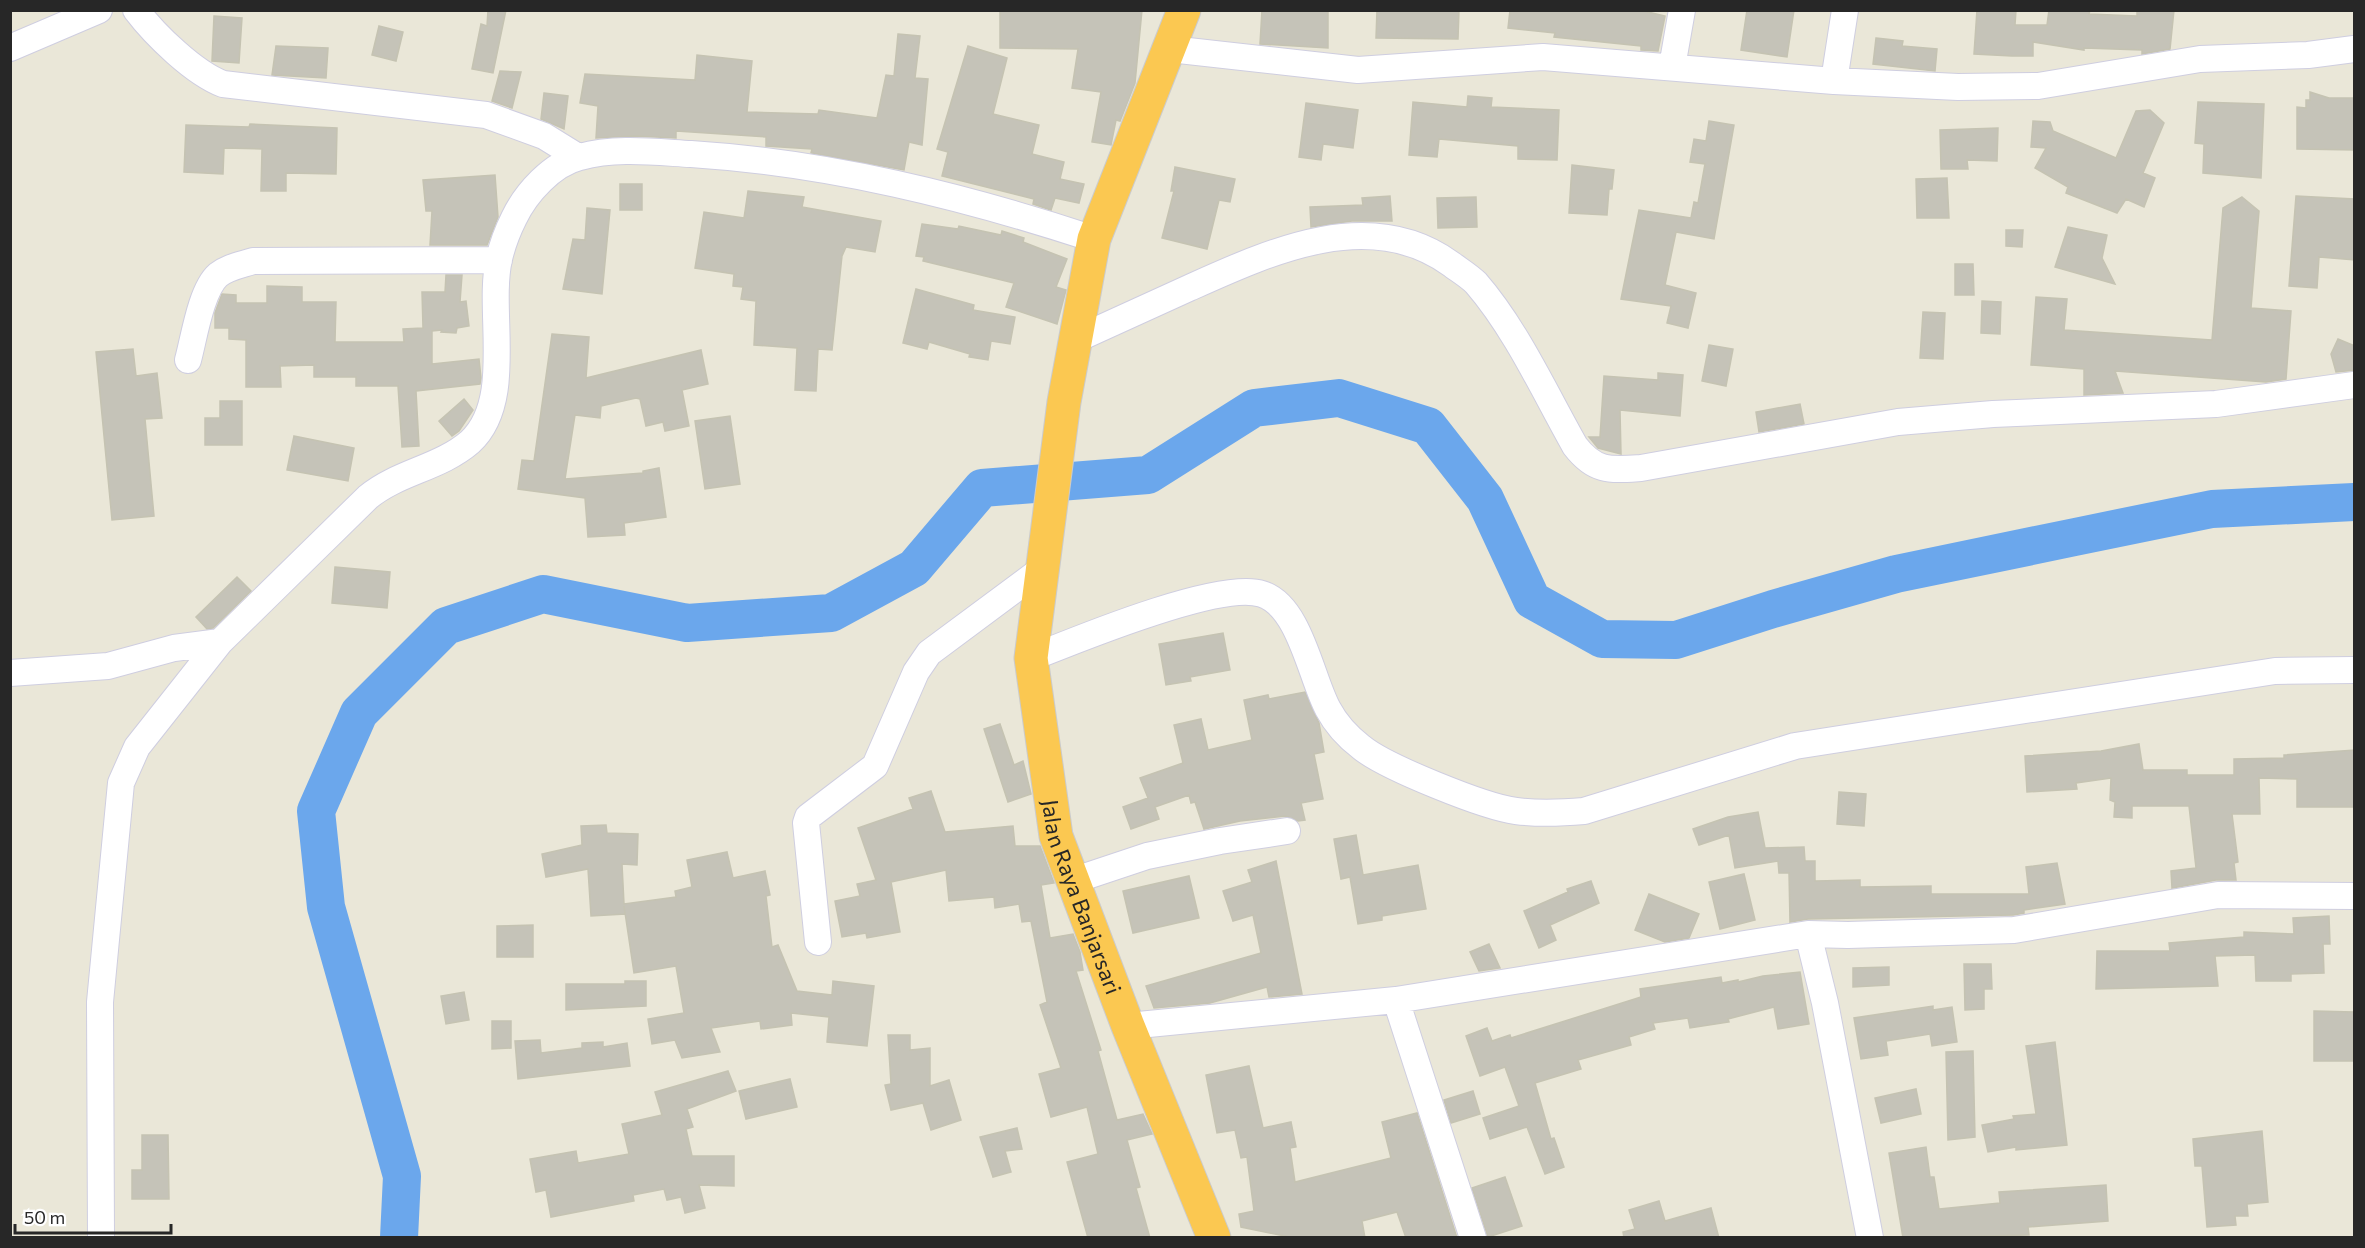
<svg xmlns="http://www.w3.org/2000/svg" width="2365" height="1248" font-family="Commissioner,sans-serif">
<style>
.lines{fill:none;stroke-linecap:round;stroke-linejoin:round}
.river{stroke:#6ba7ec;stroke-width:38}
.building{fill:#c5c3b8;stroke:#c5c3b2;stroke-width:1.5}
.street-casing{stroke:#cfcee0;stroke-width:28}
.highway-casing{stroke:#cbcbcb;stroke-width:35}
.street{stroke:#fff;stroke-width:26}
.highway{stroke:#fbc851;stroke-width:33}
.labels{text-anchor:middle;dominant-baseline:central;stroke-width:6;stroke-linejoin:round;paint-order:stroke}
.street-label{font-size:22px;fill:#272727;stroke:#fff}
</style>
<rect width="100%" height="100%" fill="#eae7d8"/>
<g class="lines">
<path class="river" d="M399,1238L402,1176L326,907L316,811L359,713L446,626L543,594L687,623L831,613L914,568L982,488L1148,475L1254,408L1339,398L1428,426L1485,499L1532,600L1602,639L1676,640L1773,609L1896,574L2075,537L2212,509L2354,502"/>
</g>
<path class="building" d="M488,10H506L493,73L472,69L481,24L487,26Z
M1000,10H1142L1135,83L1120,121L1116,120L1111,145L1092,142L1101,92L1072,88L1078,49L1000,48Z
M1262,10H1328V48L1260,44Z
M1377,10H1459L1458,39L1376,38Z
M1510,10H1640L1665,16L1658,51L1641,50V46L1554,37L1555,33L1508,28Z
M1747,10H1794L1787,57L1741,50Z
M1977,10H2016L2015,25H2047L2049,10H2090L2089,14L2137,16V10H2174L2170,49L2142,54V50L2084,48V50L2033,42V56H2012L1974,54Z
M214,16L242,18L239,63L212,61Z
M379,26L403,32L396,61L372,55Z
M898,34L920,36L915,78L928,79L922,145L909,142L904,170L811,153L812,149L766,146V137L676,131V138L635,136L596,138L598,106L580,103L585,74L695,80L697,55L752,61L747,112L818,114L819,110L877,118L886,75L894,76Z
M1876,38L1903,41L1902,46L1937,49L1935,71L1873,64Z
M276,46L328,48L326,78L272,75Z
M968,46L1007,58L993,114L1039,125L1032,154L1064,162L1060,179L1084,184L1079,203L1055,198L1051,210L1033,204L1034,199L942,176L948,152L937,149Z
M500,71L521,72L512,108L492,101Z
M2310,92L2329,98H2355V150L2297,149V107L2306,108V100H2310Z
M544,93L568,96L564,129L541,119Z
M1468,96L1492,98L1491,107L1559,110L1557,160L1518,159V146L1439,139L1437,157L1409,155L1413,102L1467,107Z
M2198,102L2264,104L2261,178L2203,173L2204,144L2195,143Z
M1306,103L1358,110L1353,148L1323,144L1321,160L1299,157Z
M2150,110L2164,123L2143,173L2155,178L2144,207L2126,199L2117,213L2066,193L2068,187L2035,168L2046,148L2031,147L2033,121L2050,122L2053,131L2116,158L2136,111Z
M1709,121L1734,125L1714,239L1676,232L1665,285L1696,293L1688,328L1667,323L1671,306L1621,299L1639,210L1691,218L1694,202L1698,203L1705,164L1690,162L1694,139L1706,141Z
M250,124L337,128L336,174L286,173V191H261L262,149L224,148L223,174L184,172L186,125L249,127Z
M1998,128L1997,161L1967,160L1968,169H1941L1940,130Z
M1572,165L1614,170L1612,189H1609L1607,215L1569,213Z
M1175,167L1235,179L1230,202L1219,200L1207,249L1162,238L1174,191H1171Z
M495,175L498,217L487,245H430L432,211H426L423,180Z
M1947,178L1949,218H1917L1916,179Z
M620,184H642V210H620Z
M748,191L804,197L802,207L881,221L875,252L846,247L842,256L832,350L818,349L816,391L795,390L797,348L754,345L756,301L741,299L743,287L733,286L734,274L695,268L704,212L744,218Z
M1390,196L1392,221H1352L1311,227L1310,207L1363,205L1362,198Z
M2296,196L2355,199V260L2319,257L2317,288L2289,286Z
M1476,197L1477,227L1438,228L1437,198Z
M2242,197L2259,211L2251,308L2291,311L2286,379L2266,382L2115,371L2123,393L2084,395V369L2031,365L2036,297L2067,299L2064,330L2212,340L2223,208Z
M587,208L610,210L602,294L563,289L573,239L585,240Z
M922,224L958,229L959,226L1001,235L1002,231L1024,238L1023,242L1067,259L1056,287L1066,290L1057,324L1006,307L1014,283L923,261L924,257L916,256Z
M2068,227L2107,235L2102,258L2115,284L2055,267Z
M2006,230H2023L2022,247L2006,246Z
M1955,264H1973L1974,295H1955Z
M446,275H462L460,302L466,301L469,326L457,328L456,333L441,332L442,330L432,331V364L479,359L481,378L480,384L416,391L419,446L402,447L398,386H356V377H314V365L280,366L281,387H246V340L229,339V328H215V313L222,294L236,295V303H267V286L302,287V302H336L335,342H404L403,329L423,328L422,292H445Z
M916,289L974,305L973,310L1015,317L1010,344L991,341L988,360L969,357L970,354L929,342L927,349L903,343Z
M1982,301L2001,302L2000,334L1981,333Z
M1923,312L1945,313L1943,359L1920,358Z
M552,334L589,337L586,378L701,350L708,384L682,390L689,426L665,431L663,422L646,426L640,399L636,398L601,406L600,418L575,415L565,479L643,473V471L659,468L666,517L624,523L625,535L588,537L585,498L518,489L522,460L534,461Z
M2338,339L2355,346V370L2336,372L2331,354Z
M1709,345L1733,349L1726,386L1702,381Z
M133,349L136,376L157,373L162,418L145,419L154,516L112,520L96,352Z
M1658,373L1683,375L1680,416L1620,410L1621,454L1598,448L1589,437H1600L1604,376L1658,380Z
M464,399L473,410L459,431L452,436L439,421Z
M220,401H242V445H205V418H220Z
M1800,404L1804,424L1759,432L1756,412Z
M730,416L740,484L705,489L695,421Z
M294,436L354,448L348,481L287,470Z
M335,567L390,572L387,608L332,603Z
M237,577L251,591L213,628L207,629L196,617Z
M1223,633L1230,670L1190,677L1191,681L1166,685L1159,644Z
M1305,692L1319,723L1324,752L1314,754L1323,799L1301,803L1305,820L1298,821L1285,816L1240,821L1204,829L1195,802L1191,803L1189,795L1155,807L1159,819L1131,829L1123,807L1148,798L1140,778L1183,763L1174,725L1201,719L1208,750L1252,740L1244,700L1268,695L1269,699Z
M1000,724L1014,765L1023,761L1031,794L1008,802L984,729Z
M2139,744L2143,770H2187V775H2234V759L2284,758V755L2355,750V807H2297V779L2259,778L2260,814H2232L2238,862L2234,863L2236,880H2216L2172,888L2171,871L2196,868L2189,806H2132V818L2114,817L2115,802L2110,800L2111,778L2076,783L2077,789L2027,792L2025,756L2101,751Z
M931,791L945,832L1013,826L1015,846H1040L1054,883L1041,885L1050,938L1073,934L1080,952L1083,970L1076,971L1101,1050L1098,1051L1117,1120L1143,1114L1152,1134L1127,1140L1140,1187L1136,1188L1150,1238H1088L1067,1162L1098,1154L1087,1107L1051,1117L1039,1074L1061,1068L1040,1005L1047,1002L1031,921L1022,922L1019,904L995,908L994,897L949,901L946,870L891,882L900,932L867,938L866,933L842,937L835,901L860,896L857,884L876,880L858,828L913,809L909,798Z
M1839,792L1866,794L1864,826L1837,824Z
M1758,812L1765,848L1804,847L1805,861H1815V881L1860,880V887L1931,886V894H2029L2026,867L2057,863L2065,904L2024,910V913L2013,915L1808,919L1790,922L1789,873H1779L1778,861L1735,868L1729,835L1699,845L1693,829L1728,817Z
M606,825L607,833L638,834L637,865L622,864L624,904L676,897L675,891L692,887L687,860L727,852L733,878L765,871L770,895L766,896L772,947L778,945L797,991L832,995L833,981L874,986L867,1046L827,1042L829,1017L791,1013L792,1025L761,1029L760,1021L711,1028L720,1052L682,1058L675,1040L652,1044L648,1019L684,1013L676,966L634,973L624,906L625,914L591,916L588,869L546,877L542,854L582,845L581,826Z
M1356,835L1363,875L1418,865L1426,909L1382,916V920L1358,924L1350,877L1341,879L1334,839Z
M1276,861L1302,994L1269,997L1267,987L1210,1003L1154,1008L1146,986L1261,953L1253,915L1233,921L1223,891L1252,882L1248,870Z
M1744,874L1755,920L1720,929L1709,882Z
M1189,876L1199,918L1133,933L1123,891Z
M1591,881L1599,903L1550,925L1556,940L1539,948L1524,911L1568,892L1567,889Z
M1649,894L1699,914L1689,938L1665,942L1635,930Z
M2329,916L2330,944H2323L2324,973L2291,974V981H2256L2255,955L2215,956L2218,986L2096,989L2097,951H2170L2169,943L2244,937V932L2294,934L2293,918Z
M533,925V957H497V926Z
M1489,944L1500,968L1479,971L1470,952Z
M1964,964H1991L1992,989H1984V1009L1965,1010Z
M1889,967V985L1853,987V968Z
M1800,972L1809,1024L1778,1029L1774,1007L1728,1019L1729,1022L1690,1028L1688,1018L1653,1023L1655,1029L1629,1037L1631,1045L1578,1060L1581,1069L1535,1083L1551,1139L1554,1138L1564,1167L1545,1174L1527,1127L1490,1139L1483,1118L1519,1106L1505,1067L1480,1076L1466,1036L1487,1028L1492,1041L1510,1035L1511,1038L1641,997L1640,989L1721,977L1722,983L1738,980V982L1763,976Z
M625,981H646V1006L566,1010V984H625Z
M464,992L469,1020L446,1024L441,996Z
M1933,1006V1010L1952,1007L1957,1042L1932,1046L1930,1034L1886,1041L1888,1055L1861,1059L1854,1018Z
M2314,1011L2354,1012L2353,1061H2314Z
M492,1021H511V1048L492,1049Z
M888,1035H910V1050L930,1048V1086L949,1080L961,1120L931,1130L923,1103L891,1110L885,1085L891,1084Z
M540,1040L541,1053L582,1048V1043L603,1042V1047L627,1043L630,1066L518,1079L515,1041Z
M2055,1042L2067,1145L2016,1150V1147L1988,1152L1982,1125L2014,1119L2013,1116L2036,1114L2026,1046Z
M1973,1051L1975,1137L1948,1140L1946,1052Z
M1249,1066L1263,1128L1291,1122L1296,1147L1290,1148L1295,1182L1391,1158L1382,1122L1417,1113L1457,1238H1406L1397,1212L1362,1221L1365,1238H1294L1241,1227L1239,1214L1254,1211L1247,1157L1241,1158L1235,1130L1217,1133L1206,1075Z
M728,1071L736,1091L687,1109L693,1127L686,1129L692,1156H734V1186L699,1185L705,1208L685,1213L681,1197L667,1200L664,1189L633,1195L634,1201L551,1217L546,1190L536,1192L530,1159L576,1151L578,1163L629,1154L622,1124L662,1115L655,1092Z
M790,1079L797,1107L746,1119L739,1091Z
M1916,1089L1921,1114L1881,1123L1875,1098Z
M1473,1091L1480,1114L1451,1123L1444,1100Z
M1017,1128L1022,1149L1005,1151L1011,1172L993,1177L980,1137Z
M2262,1131L2268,1202L2247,1204L2248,1216H2235L2236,1225L2207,1227L2202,1166H2195L2193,1139Z
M142,1135H168L169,1199H132V1170H142Z
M1926,1147L1930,1177H1934L1939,1209L2000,1203L1999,1192L2106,1185L2108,1221L2028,1227L2029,1235L1903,1238L1889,1153Z
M1505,1177L1522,1226L1488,1237L1472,1188Z
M1659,1201L1665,1221L1711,1208L1719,1238H1624L1623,1232L1635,1229L1629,1210Z"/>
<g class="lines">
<defs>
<path id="street" d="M136,10C155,35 194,73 223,84L486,115L544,136L578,157
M10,48L99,10
M1170,49L1358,70L1543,57L1834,81L1958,87L2038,86L2200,59L2308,55L2354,49
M1672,67L1682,10
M1834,81L1845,10
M1077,339C1115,322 1152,305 1189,288C1269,252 1370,205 1451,264C1459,270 1469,276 1476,283C1516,329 1545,393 1575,446C1595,472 1610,470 1641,468L1898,422L1993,414L2216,404L2354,385
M188,360C194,338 201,290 218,275C228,267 241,265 253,261L499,260
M1031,658C1076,640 1220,580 1262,594C1300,606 1311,678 1328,709C1336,724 1348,737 1361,747C1385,767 1485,807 1516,811C1539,814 1561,813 1584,811L1795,746L2275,671L2354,670
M10,673L108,666L174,648L220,642
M1072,881L1147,856L1220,841L1287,831
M1808,934L1825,1003L1870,1238
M818,942L806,823L808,817L875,766L916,672L929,653L1042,569
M1396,1000L1473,1238
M1128,1026L1396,1000L1808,934L1848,935L2014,930L2218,895L2354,896
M101,1238L100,1002L121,783L137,747L220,642L368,497C398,472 440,468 470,442C515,401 487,312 499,259C502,246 508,230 514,218C526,193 552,164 580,157C615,147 655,152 691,154C830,163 963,196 1094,239"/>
<g id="highway">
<path id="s1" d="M1184,10L1094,239L1064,402L1031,658L1056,836L1128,1026L1214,1238"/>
</g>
</defs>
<use href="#street" class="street-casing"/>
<use href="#highway" class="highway-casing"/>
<use href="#street" class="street"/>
<use href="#highway" class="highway"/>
</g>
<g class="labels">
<g class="street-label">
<text stroke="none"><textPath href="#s1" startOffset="915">Jalan Raya Banjarsari</textPath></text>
</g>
</g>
<rect width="2365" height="1248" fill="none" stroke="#272727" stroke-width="24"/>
<path d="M15 1224v9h156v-9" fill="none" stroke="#272727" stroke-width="3"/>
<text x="24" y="1224" font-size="18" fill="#272727" stroke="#ffffff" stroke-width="4.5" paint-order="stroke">50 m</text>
</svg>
